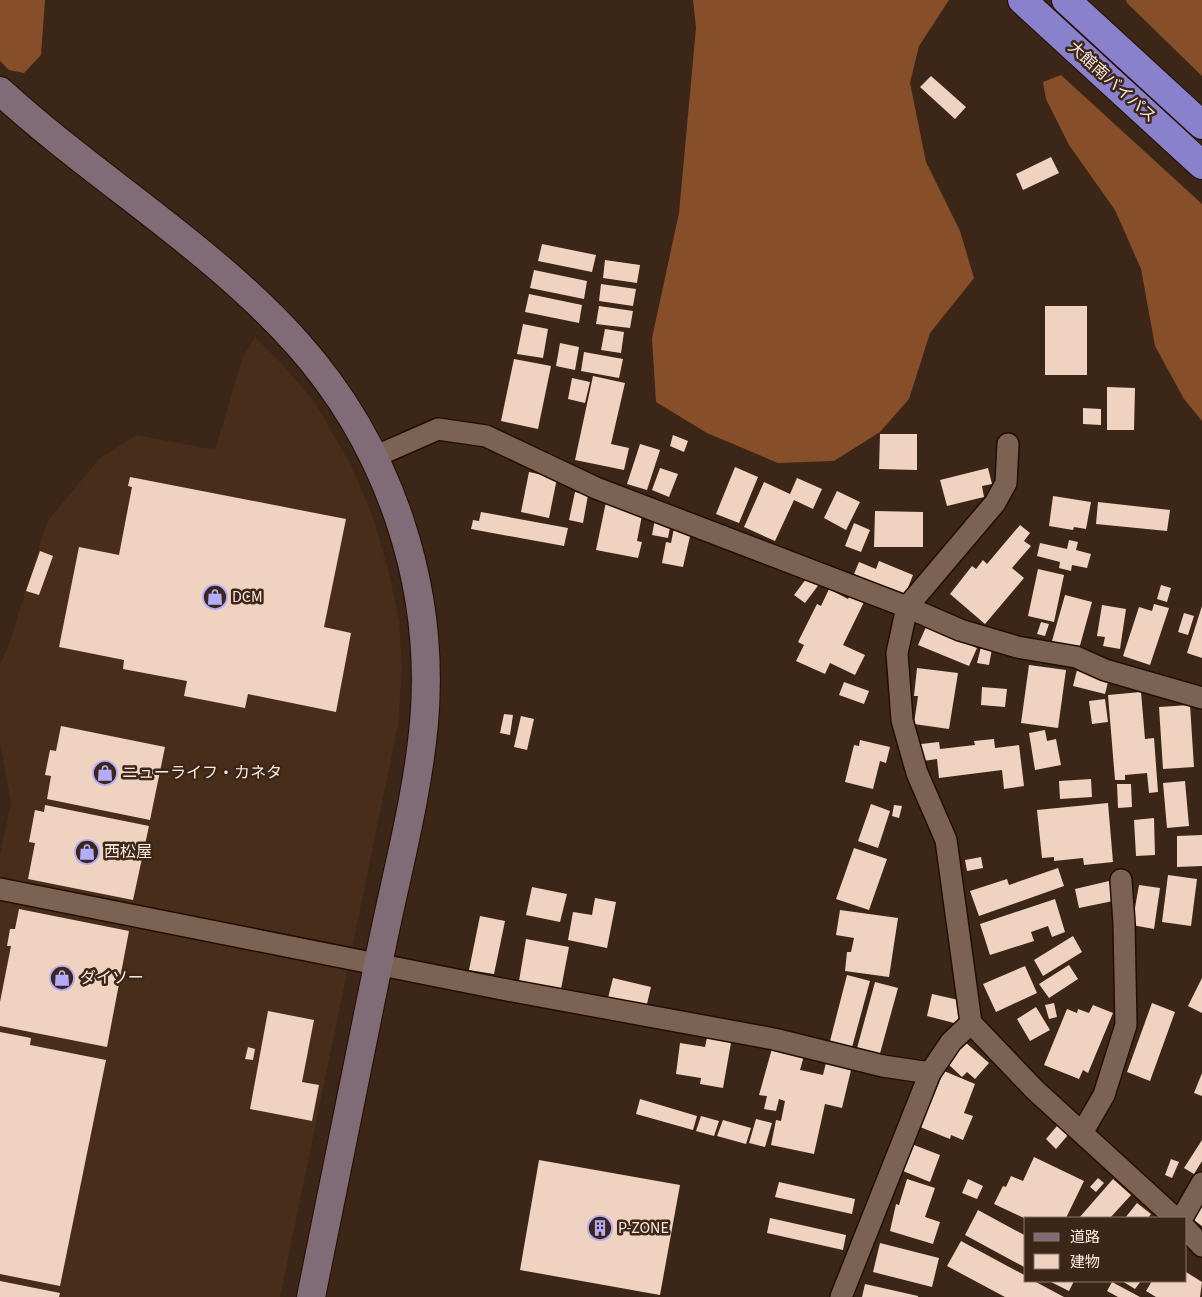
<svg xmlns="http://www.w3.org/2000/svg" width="1202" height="1297" font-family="'Source Sans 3','Noto Sans JP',sans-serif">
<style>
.built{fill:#492d1b}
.forest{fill:#874f29}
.building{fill:#f0d2c1}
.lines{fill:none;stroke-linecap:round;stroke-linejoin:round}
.street-casing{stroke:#220e03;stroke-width:24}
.secondary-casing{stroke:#220e03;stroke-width:30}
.highway-casing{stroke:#220e03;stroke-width:30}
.street{stroke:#7c6253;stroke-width:21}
.secondary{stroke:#806b77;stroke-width:28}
.highway{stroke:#8981cb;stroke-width:28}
.labels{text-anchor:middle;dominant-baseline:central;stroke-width:5;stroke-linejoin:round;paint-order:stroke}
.street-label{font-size:16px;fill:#f9e9e0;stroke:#3c2618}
.poi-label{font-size:16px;fill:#f9e9e0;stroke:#3c2618;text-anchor:start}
</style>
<rect width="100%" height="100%" fill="#3c2618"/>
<path class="built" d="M255,337L283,365L315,403L351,465L374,520L389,573L399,621L402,668L398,725L280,1297H0V855L11,802L0,743V664L8,648L47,522L99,459L137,435L215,450L243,357Z"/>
<path class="forest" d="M0,0H45L41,55L24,73L9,70L0,61Z
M693,0H949L919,46L910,83L926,162L960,231L974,278L930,333L909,399L880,432L834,461L778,463L707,433L656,402L652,338L679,213L696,28Z
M1126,0H1202V76L1127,3Z
M1061,75L1202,204V421L1184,399L1155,346L1141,269L1115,210L1069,145L1046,99L1043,82Z"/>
<path class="building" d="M931,76L966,107L955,119L920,87Z
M1051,157L1059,173L1023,190L1016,174Z
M542,244L596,255L592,272L538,261Z
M605,260L640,265L637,283L603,278Z
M534,270L587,281L584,299L530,288Z
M601,284L636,289L633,306L599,301Z
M529,294L582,305L579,323L525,312Z
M599,306L633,311L630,328L596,324Z
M1045,306H1087V375H1045Z
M523,324L548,329L543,358L517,354Z
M605,329L624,332L621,353L601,350Z
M560,343L579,347L575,370L556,366Z
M584,352L623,359L619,378L581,371Z
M514,359L551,366L538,429L501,421Z
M593,376L625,383L611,444L629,448L624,470L575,460Z
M572,378L590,382L585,403L568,399Z
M1107,387L1135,388L1134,430H1107Z
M1083,408L1101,409V425L1083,424Z
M880,434H917V470L879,469Z
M673,435L688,441L684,452L670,446Z
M640,444L660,450L647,490L627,484Z
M735,467L758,477L739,523L716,514Z
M660,468L678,474L669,497L652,490Z
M988,468L992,484L982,486L984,497L947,506L940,480Z
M529,472L557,478L549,518L521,512Z
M130,477L346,519L324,627L351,633L336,712L248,694L245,708L184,696L187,681L123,669L124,660L59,647L79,547L119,555L132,487L128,486Z
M797,478L822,489L813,509L794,500L775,541L744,527L764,482L790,494Z
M837,491L860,502L846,530L824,518Z
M575,492L588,495L583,523L569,520Z
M1053,496L1091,502L1086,529L1074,527L1073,530L1049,526Z
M606,502L643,510L637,541L642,542L638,558L596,550Z
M1098,502L1170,510L1167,531L1096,524Z
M875,511L923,512V547H874Z
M481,512L568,528L564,546L471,529L473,520L479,521Z
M655,519L671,522L668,538L652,535Z
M854,523L870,530L861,552L845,546Z
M1020,525L1030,533L1024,541L1031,546L1012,568L1024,578L985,624L950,594L972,566L976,569L983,560L987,564Z
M674,528L691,532L683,567L662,563L666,542L671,543Z
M1069,540L1078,542L1076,550L1091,554L1087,568L1072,565L1071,571L1059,568L1060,562L1037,556L1040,543L1067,549Z
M40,551L53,556L39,595L26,591Z
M879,561L913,575L905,595L854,574L859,562L876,569Z
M1038,569L1064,575L1054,622L1028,616Z
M809,575L820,583L805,603L794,595Z
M1161,585L1171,588L1167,602L1157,599Z
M829,589L848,599L852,591L866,598L843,645L865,655L855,675L830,663L825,674L796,661L804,645L798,642L817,604L821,606Z
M1065,595L1092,602L1079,649L1052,641Z
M1154,604L1169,608L1150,665L1123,656L1139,607L1152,611Z
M1102,605L1126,609L1120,649L1103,646L1105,637L1097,636Z
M1202,606V658L1187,653Z
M1184,613L1194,616L1188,635L1178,632Z
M1041,622L1049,624L1045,636L1037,634Z
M926,627L977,648L969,666L918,645Z
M981,647L992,649L989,665L977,663Z
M1029,665L1066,670L1058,728L1021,723Z
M917,668L958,673L949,729L914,724L918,696H914Z
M1077,670L1109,678L1105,694L1073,686Z
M844,682L869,691L864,704L839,695Z
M982,687L1007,689L1005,707L981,705Z
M1141,692L1145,739L1154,738L1158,792L1149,793L1147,773L1125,775V780H1115L1108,695Z
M1105,699L1108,722L1092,724L1089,701Z
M1190,705L1194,767L1163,769L1159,707Z
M504,714L513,715L510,735L500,733Z
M521,716L534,719L527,750L514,747Z
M61,726L165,747L150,820L47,799L51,776L45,775L50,750L56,751Z
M1045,730L1047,741L1056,739L1061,765L1035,770L1029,733Z
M994,739L995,748L1019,745L1024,786L1004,789L1002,770L939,778L937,759L923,761L921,744L939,742L940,749L975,745L974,741Z
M860,740L890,747L886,763L880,761L873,789L845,782L854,745L859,746Z
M1091,779L1092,797L1060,799L1059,781Z
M1185,781L1189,826L1167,828L1163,783Z
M1117,784H1131L1132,807L1118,808Z
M1108,803L1113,862L1084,865L1083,858L1054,861V857L1042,858L1037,810Z
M871,804L890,811L878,848L858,841Z
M45,805L149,826L133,900L28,879L35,843L29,842L35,810L44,812Z
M894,805L902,806L899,818L892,816Z
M1154,818L1155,855L1136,856L1134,820Z
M1202,835V866L1177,867V836Z
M854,848L887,859L869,910L836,899Z
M981,857L983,868L967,871L965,860Z
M1058,868L1064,886L979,916L970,891L1007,879L1009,885Z
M1168,875L1197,879L1191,926L1162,922Z
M1109,881L1113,901L1079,908L1075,889Z
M1139,885L1160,888L1154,929L1132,925Z
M532,887L567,894L560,922L526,915Z
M595,898L616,902L607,948L568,940L573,912L592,915Z
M1055,899L1065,932L1052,937L1048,926L1031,932L1034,941L990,955L980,924Z
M19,909L129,931L107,1047L0,1026V1002L11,946H7L10,929H15Z
M840,910L898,918L889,977L845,971L847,952H851L854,938L836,935Z
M480,916L505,921L494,974L469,970Z
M1073,936L1082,952L1043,976L1034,960Z
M526,939L569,947L561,989L519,981Z
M1069,965L1078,979L1049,998L1039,984Z
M1025,966L1037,993L996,1012L983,984Z
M847,975L870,981L851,1051L829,1045Z
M613,978L651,987L646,1008L608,998Z
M1202,978V1013L1188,1006Z
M875,982L898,988L879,1057L856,1052Z
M932,994L963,1001L958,1024L927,1016Z
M1054,1003L1057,1017L1049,1019L1045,1005Z
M1152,1003L1175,1012L1150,1081L1127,1072Z
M1093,1005L1113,1013L1088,1073L1083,1070L1079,1079L1044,1065L1067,1009L1077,1013L1078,1009L1089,1013Z
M1036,1007L1050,1030L1030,1041L1017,1019Z
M268,1011L314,1020L302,1082L319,1085L312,1121L250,1109Z
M0,1032L31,1038L30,1045L106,1060L60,1286L0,1274Z
M708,1033L732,1037L723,1088L700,1084L701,1078L676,1074L680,1043L705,1047Z
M965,1042L989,1063L975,1079L967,1072L962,1077L947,1063Z
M773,1045L805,1052L800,1070L823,1075L827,1059L841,1062L840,1067L851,1070L842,1108L825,1104L814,1154L771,1145L776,1120L781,1121L785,1101L779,1099L776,1111L764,1109L767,1096L759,1095Z
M248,1047L255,1049L253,1060L245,1059Z
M944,1071L975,1084L964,1113L973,1116L963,1140L951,1135L950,1139L920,1127Z
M1202,1073V1096L1194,1093Z
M640,1099L697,1116L693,1130L636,1114Z
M701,1116L719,1121L714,1136L696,1131Z
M756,1119L772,1123L765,1147L749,1143Z
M723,1120L751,1128L746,1144L717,1136Z
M1057,1126L1068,1135L1056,1149L1046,1139Z
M1202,1140V1161L1194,1174L1184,1168Z
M914,1145L940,1155L930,1182L903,1171Z
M1034,1157L1084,1181L1066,1218L1026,1219L994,1204L1003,1186L1006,1187L1011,1176L1023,1181Z
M1171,1159L1179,1162L1172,1178L1165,1175Z
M539,1160L680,1185L660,1295L520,1270Z
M1098,1178L1104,1183L1096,1192L1090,1187Z
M907,1179L935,1188L925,1217L940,1222L933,1244L890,1231L896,1204L899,1205Z
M968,1179L983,1186L977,1199L962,1193Z
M1113,1179L1131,1195L1110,1218H1079Z
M779,1182L855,1199L852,1214L775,1197Z
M1202,1202V1226L1190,1217Z
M1137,1203L1151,1214L1148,1218H1125Z
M978,1210L1026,1236V1268L965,1235Z
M770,1218L846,1235L843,1250L767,1233Z
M961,1241L1026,1276V1281H1034L1064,1297H1005L947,1266Z
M880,1243L939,1258L932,1287L873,1272Z
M1186,1272L1202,1282L1200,1297H1156L1146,1291L1152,1281H1186Z
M0,1281L60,1293L59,1297H0Z
M1049,1281H1074L1069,1291Z
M1122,1281H1141L1135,1289Z
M1112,1282L1140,1297H1118L1107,1291Z
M865,1284L918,1296V1297H862Z"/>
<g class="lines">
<defs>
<path id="street" d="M1008,444L1006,483L995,503L907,607L897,653L902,720L917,773L946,840L971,1023L1035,1090L1175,1218
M374,457L438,429L486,436L596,488L907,607L960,630L1017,647L1076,657L1105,670L1202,698
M0,889L502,989L774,1039L883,1066L930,1073
M1082,1133L1104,1095L1126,1025L1124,923L1121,880
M1182,1218L1202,1183
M1186,1229L1202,1246
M841,1297L930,1073L951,1042L971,1023"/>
<path id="secondary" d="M0,91C95,178 210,246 297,343C389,446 436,585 424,723C417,801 395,879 380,955C357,1069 334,1183 311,1297"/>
<path id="highway" d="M1022,0L1202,165
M1066,0L1202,125"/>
</defs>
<use href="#street" class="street-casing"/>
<use href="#secondary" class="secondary-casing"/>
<use href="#highway" class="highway-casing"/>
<use href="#street" class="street"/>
<use href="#secondary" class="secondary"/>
<use href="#highway" class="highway"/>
</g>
<defs>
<symbol id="shop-ring" viewBox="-11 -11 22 22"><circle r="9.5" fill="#3c2618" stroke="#b4acf9" stroke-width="1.5"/><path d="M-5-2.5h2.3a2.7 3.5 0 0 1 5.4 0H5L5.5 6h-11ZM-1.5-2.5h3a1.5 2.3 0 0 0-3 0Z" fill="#b4acf9"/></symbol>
<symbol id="building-ring" viewBox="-11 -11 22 22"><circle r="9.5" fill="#3c2618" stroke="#b4acf9" stroke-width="1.5"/><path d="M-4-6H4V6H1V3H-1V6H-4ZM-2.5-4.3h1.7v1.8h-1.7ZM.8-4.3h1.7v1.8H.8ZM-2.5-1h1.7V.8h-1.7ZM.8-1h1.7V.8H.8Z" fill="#b4acf9"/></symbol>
</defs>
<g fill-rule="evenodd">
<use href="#shop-ring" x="201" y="583" width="28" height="28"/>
<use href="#shop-ring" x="91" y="759" width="28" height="28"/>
<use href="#shop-ring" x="73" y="838" width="28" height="28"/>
<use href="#shop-ring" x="48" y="964" width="28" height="28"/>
<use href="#building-ring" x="586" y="1214" width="28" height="28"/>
</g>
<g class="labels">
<g class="street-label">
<text transform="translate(1112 82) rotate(42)">大館南バイパス</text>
</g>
<g class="poi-label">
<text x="232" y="597">DCM</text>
<text x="122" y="773">ニューライフ・カネタ</text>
<text x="104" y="852">西松屋</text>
<text x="80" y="978">ダイソー</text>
<text x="618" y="1228">P-ZONE</text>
</g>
</g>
<rect x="1024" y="1217" width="162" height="65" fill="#3c2618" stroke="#887468"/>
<rect x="1034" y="1233" width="25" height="8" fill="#806b77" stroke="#887468"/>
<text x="1070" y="1242" font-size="15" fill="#f9e9e0">道路</text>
<rect x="1034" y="1254" width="25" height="15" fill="#f0d2c1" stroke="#887468"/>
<text x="1070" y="1267" font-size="15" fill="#f9e9e0">建物</text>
</svg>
